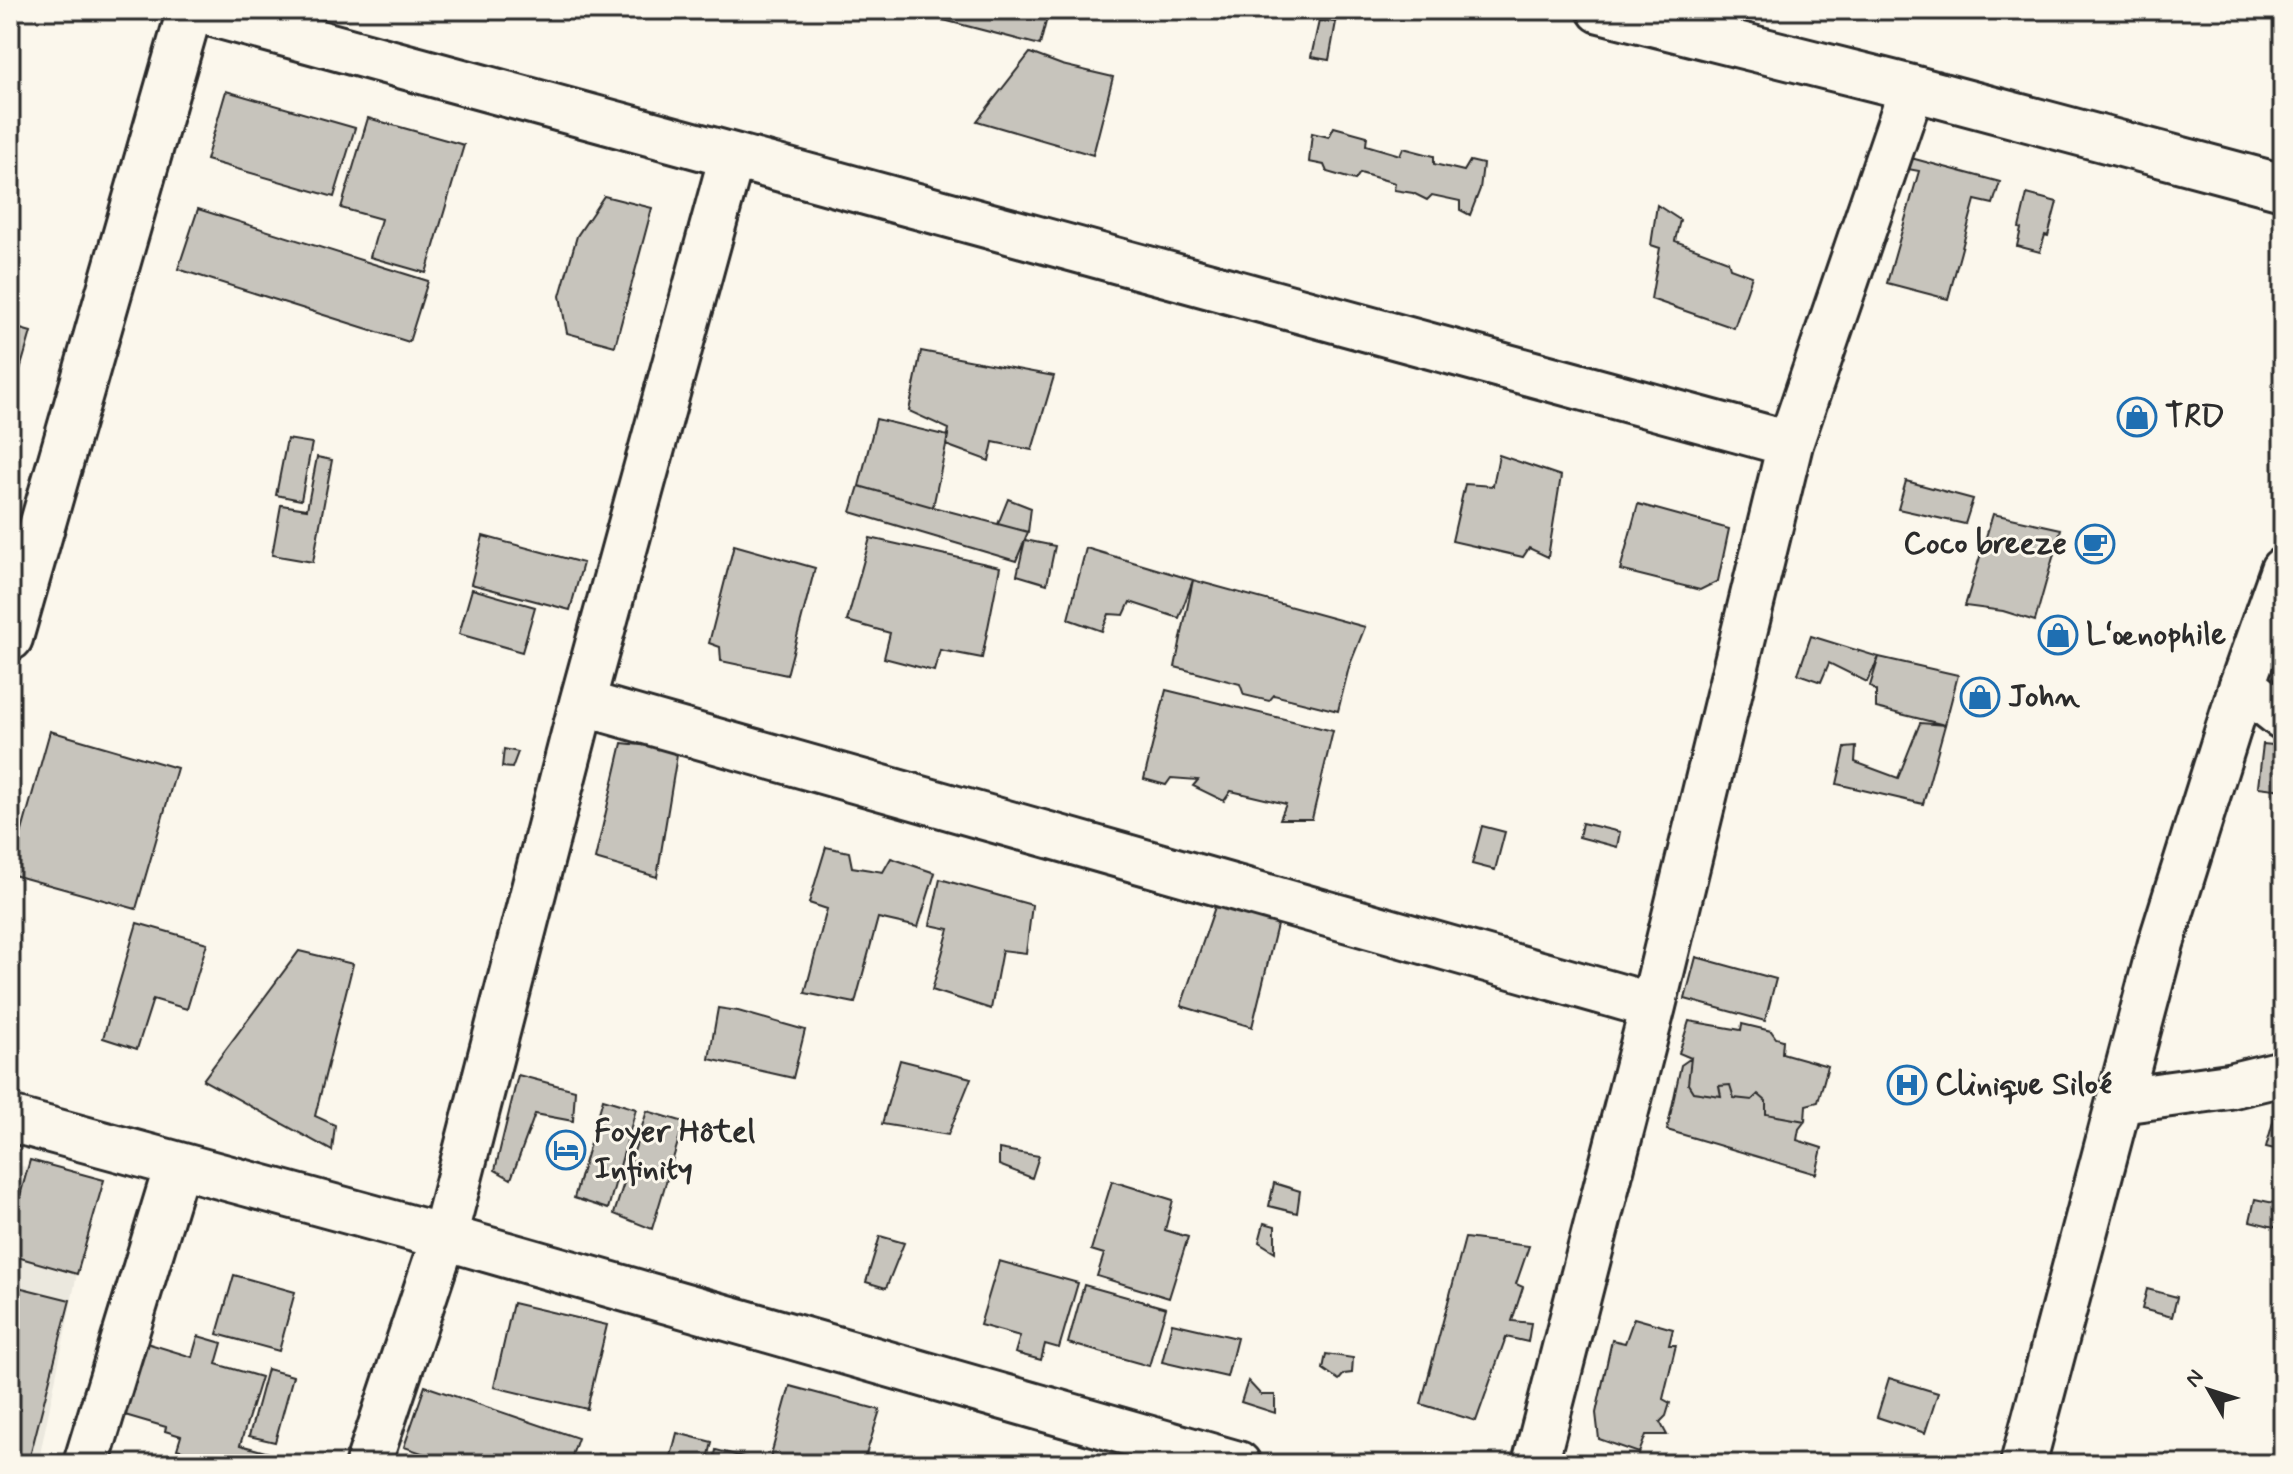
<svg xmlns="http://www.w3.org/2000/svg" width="2293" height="1474" font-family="Mynerve,sans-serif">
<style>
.built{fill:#ebe8de}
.building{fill:#c7c4bc;stroke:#2b2b2b;stroke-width:2}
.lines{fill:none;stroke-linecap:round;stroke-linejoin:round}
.minor-casing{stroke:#2b2b2b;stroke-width:50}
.major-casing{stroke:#2b2b2b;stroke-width:50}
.minor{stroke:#fbf7ec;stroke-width:44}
.major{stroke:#fbf7ec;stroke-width:44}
.labels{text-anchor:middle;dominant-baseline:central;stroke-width:6;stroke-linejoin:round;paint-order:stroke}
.poi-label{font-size:32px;font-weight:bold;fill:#2b2b2b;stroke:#fbf7ec;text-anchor:start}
</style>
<rect width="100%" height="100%" fill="#fbf7ec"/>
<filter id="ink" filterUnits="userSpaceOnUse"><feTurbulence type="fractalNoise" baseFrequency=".0125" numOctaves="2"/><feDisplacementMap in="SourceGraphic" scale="16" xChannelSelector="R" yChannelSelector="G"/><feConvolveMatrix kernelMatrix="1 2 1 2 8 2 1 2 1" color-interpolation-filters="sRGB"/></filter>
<g filter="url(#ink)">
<path class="built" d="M10,1164L104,1180L77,1274L38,1464H10Z"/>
<path class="building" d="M488,10H513L512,17Z
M905,10H1049L1040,45Z
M1319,21L1336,22L1329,60L1311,57Z
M1030,53L1062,65L1113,77L1093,155L977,121Z
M226,91L355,128L334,197L206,160Z
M368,118L464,145L426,273L370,257L381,219L341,208Z
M1334,127L1367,136L1366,145L1400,155L1403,148L1434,156V164L1464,171L1470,161L1483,164L1480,189L1470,215L1460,210V201L1432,195L1427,200L1413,193L1394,190L1395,183L1360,173L1355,180L1327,172L1324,165L1309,162L1312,133L1329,137Z
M1911,158L2000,182L1993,204L1975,200L1948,299L1887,283L1919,171L1908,169Z
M2027,194L2057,202L2048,236L2045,235L2040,252L2017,246L2021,229L2019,228Z
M604,196L652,208L615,346L567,333L560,296L577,236Z
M1657,205L1680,220L1675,241L1728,261L1730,268L1752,276L1734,328L1651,299L1660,248L1651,245Z
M198,209L428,281L409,342L178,269Z
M10,326L31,332L10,404Z
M921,351L1054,376L1032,450L993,442L989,461L946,445L949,429L909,411Z
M876,419L948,436L933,507L859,486Z
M287,439L312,443L301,500L276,495Z
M1499,455L1561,476L1548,557L1529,548L1523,557L1452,541L1465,484L1493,486Z
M317,457L332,460L313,562L272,555L281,505L307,509Z
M1906,481L1973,499L1965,524L1898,509Z
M859,486L933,507L1028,532L1016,561L851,512Z
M1008,499L1031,508L1028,532L998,524Z
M1638,504L1729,529L1718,581L1700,590L1620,570Z
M1993,514L2061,529L2035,621L2003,611L1965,606Z
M483,536L583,563L570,610L471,584Z
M870,538L1000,567L982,658L940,650L934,671L884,658L890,633L847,621Z
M1025,540L1055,546L1047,584L1017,575Z
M734,545L815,568L787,675L721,661L720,647L709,643Z
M1086,548L1193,580L1179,618L1130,602L1124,615L1109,614L1102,631L1068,619Z
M1193,580L1365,627L1349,667L1338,711L1274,695L1269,701L1244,695L1240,684L1175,667Z
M472,589L535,607L522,652L459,634Z
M1811,636L1879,657L1867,682L1829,663L1821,682L1798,674Z
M1879,657L1958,675L1945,725L1876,708V691L1870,686Z
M1166,690L1333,731L1312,819H1280L1286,804L1231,791L1224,801L1193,786L1198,780L1171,778L1166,785L1144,779Z
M1920,723L1945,725L1923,804L1837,784L1845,748L1856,747L1855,762L1898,778Z
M50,731L177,768L136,909L10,874Z
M622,743L678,749L657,877L595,859Z
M2263,744L2283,746V790L2258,787Z
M504,749L518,752L512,768L502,767Z
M1582,823L1620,832L1617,847L1579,837Z
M1482,826L1505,832L1495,870L1472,864Z
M826,847L849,852L852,867L883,872L891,858L935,873L918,927L878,918L855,1003L805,993L827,909L809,903Z
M940,879L1032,905L1026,953L1002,950L991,1009L932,990L949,929L930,925Z
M1216,904L1279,917L1252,1027L1181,1006Z
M137,923L207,943L187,1009L153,999L137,1049L103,1038Z
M299,951L353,964L315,1116L335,1125L332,1151L203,1080Z
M1696,957L1776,979L1765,1021L1685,999Z
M718,1008L738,1011L805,1030L793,1078L709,1059Z
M1689,1021L1741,1030L1742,1024L1771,1031L1776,1038L1783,1040L1782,1053L1828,1066L1818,1102L1806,1105L1805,1121L1766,1114V1101L1758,1094L1752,1100L1734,1098L1730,1085L1719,1086L1721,1096L1693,1092L1688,1084L1691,1058L1679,1053Z
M1691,1058L1688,1084L1693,1092L1721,1096L1719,1086L1730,1085L1734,1098L1752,1100L1758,1094L1766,1101V1114L1805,1121L1799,1129L1797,1140L1822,1148L1816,1174L1667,1130L1681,1065Z
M900,1060L971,1078L948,1135L882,1124Z
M518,1075L575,1090L573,1121L535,1114L511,1179L495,1170Z
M603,1099L636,1109L608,1209L574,1198Z
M2279,1101L2283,1103V1151L2266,1147Z
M647,1111L684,1122L652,1229L614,1214Z
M999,1149L1039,1156L1032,1178L999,1165Z
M30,1160L104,1180L77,1274L10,1255V1232Z
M1112,1181L1173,1200L1165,1230L1188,1237L1169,1298L1097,1276L1104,1254L1091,1250Z
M1274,1183L1300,1191L1297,1213L1269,1206Z
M2255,1199L2283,1205L2282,1229L2250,1221Z
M1264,1223L1275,1226V1252L1259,1242Z
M880,1236L904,1243L886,1288L866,1282Z
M1465,1238L1529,1246L1516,1284L1523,1287L1512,1321L1531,1323L1528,1342L1506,1337L1476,1421L1421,1404Z
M999,1261L1078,1283L1059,1348L1045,1344L1041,1360L1015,1353L1020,1336L980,1325Z
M234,1275L295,1292L279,1351L217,1334Z
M10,1285L70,1300L28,1464H10Z
M1084,1285L1166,1308L1149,1366L1068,1343Z
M2147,1289L2177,1297L2172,1317L2142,1309Z
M513,1303L607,1325L587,1409L494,1387Z
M1634,1318L1673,1329L1669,1345H1676L1663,1399L1670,1403L1666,1416L1660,1422L1667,1435H1646L1639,1453L1599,1439L1596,1413L1612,1340L1625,1343Z
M1172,1323L1237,1338L1227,1377L1162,1362Z
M198,1336L222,1343L216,1364L261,1377L240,1445L269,1453L266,1464H226L177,1449L181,1436L165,1431L166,1427L118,1413L140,1341L192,1357Z
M1326,1354L1353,1358L1352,1373L1344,1374L1339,1380L1323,1369Z
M267,1369L293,1376L275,1442L249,1436Z
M1889,1378L1938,1393L1925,1433L1877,1417Z
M1248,1381L1261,1395H1275V1413L1241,1402Z
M425,1386L578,1438L569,1464H454L404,1447Z
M790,1386L880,1410L863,1464L769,1462Z
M677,1433L712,1442L707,1464H669Z
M716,1450L759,1461L758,1464H713Z
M598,1454L633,1464H596Z
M401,1456L427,1464H398Z"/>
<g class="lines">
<defs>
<path id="minor" d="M198,10L1790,444
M1600,10L1912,88L2283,187
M10,638L190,10
M2242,685L2283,717
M582,703L1653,1006
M2120,1101L2229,1086L2283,1073
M10,1119L444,1237L1238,1464
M86,1464L177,1166
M368,1464L444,1237L582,703L732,156
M1535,1464L1653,1006L1790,444L1912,88"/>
<path id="major" d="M2023,1464L2161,943L2242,685L2283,570"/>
</defs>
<use href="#minor" class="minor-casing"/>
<use href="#major" class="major-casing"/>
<use href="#minor" class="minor"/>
<use href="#major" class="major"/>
</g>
</g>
<defs>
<symbol id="shop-ring" viewBox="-11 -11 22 22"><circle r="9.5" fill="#fbf7ec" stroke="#1f6fb2" stroke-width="1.5"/><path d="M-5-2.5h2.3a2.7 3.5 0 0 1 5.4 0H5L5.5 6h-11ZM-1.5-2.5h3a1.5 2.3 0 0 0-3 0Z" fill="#1f6fb2"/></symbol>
<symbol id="cafe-ring" viewBox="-11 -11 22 22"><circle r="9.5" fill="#fbf7ec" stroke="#1f6fb2" stroke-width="1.5"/><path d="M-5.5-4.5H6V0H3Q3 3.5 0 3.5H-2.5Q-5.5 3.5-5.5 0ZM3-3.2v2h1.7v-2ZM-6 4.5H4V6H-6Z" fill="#1f6fb2"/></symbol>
<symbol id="hospital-ring" viewBox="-11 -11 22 22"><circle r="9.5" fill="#fbf7ec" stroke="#1f6fb2" stroke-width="1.5"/><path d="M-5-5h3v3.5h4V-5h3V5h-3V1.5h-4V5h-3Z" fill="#1f6fb2"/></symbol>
<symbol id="hotel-ring" viewBox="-11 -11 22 22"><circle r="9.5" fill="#fbf7ec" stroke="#1f6fb2" stroke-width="1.5"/><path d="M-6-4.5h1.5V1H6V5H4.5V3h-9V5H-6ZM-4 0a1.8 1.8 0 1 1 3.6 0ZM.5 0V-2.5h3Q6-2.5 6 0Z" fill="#1f6fb2"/></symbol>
</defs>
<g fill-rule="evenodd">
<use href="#shop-ring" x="2115" y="395" width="44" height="44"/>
<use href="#cafe-ring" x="2073" y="522" width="44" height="44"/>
<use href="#shop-ring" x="2036" y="613" width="44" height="44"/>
<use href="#shop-ring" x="1958" y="675" width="44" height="44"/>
<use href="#hospital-ring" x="1885" y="1063" width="44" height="44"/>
<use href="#hotel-ring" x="544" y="1128" width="44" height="44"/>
</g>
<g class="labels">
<g class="poi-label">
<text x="2165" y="417">TRD</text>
<text x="2067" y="544" text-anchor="end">Coco breeze</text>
<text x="2086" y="635">L‘œnophile</text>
<text x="2008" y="697">John</text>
<text x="1935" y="1085">Clinique Siloé</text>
<text x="594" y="1132">Foyer Hôtel<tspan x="594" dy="37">Infinity</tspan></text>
</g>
</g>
<rect width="2293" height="1474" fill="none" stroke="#fbf7ec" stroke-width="40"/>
<rect x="20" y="20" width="2253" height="1434" fill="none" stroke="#2b2b2b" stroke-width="3" filter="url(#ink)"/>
<g transform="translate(2209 1390) rotate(309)" stroke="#fbf7ec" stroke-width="6" paint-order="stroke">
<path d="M0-6L14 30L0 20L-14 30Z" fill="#2b2b2b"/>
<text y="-12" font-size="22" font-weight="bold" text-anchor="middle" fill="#2b2b2b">N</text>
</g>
</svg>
